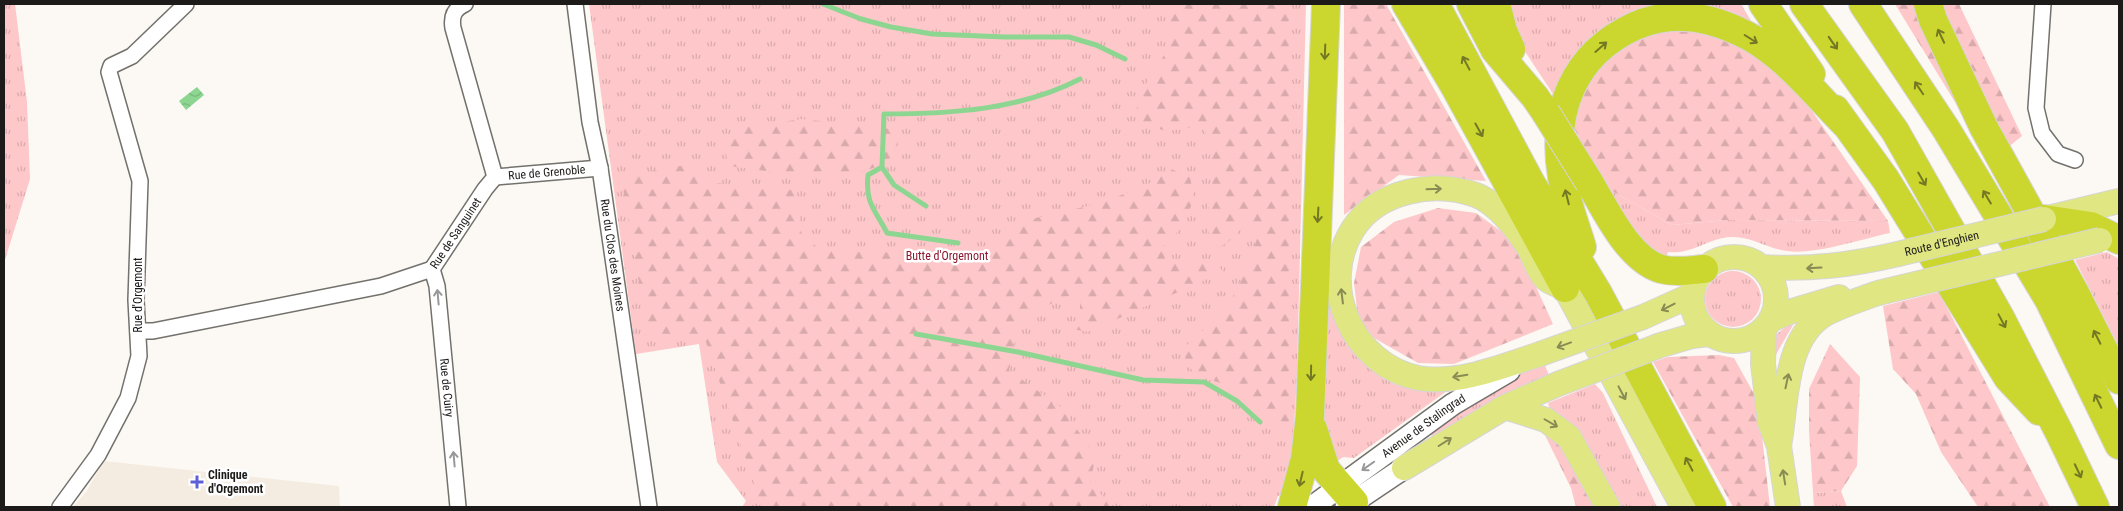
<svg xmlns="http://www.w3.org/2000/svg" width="2123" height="511" viewBox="0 0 2123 511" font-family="'Roboto Condensed',sans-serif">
	<defs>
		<pattern id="grass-tufts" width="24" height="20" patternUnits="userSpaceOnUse" patternTransform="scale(1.25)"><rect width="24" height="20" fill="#fec7c9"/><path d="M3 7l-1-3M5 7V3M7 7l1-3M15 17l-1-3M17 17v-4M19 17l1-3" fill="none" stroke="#d9aaac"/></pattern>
		<pattern id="forest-firs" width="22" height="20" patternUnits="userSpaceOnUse" patternTransform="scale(1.25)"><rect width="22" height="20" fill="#fec7c9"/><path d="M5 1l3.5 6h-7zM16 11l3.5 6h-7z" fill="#d9aaac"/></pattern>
		<pattern id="water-waves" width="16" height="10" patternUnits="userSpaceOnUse" patternTransform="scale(1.25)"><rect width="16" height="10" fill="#8cd691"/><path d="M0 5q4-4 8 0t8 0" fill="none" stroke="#78b77c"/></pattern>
	</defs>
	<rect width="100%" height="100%" fill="#fcf9f4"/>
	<path fill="#f4ece1" d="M104,461L339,486L340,507H73L86,492Z"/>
	<path fill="url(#grass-tufts)" d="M4,4H15L27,102L30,179L4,263Z
		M589,4H1306L1297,375L1291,479L1288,492L1278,496L1274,507H742L746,501L717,462L699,344L636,354Z
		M1510,4H1741L1754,26L1573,58L1553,94L1524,50L1516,29Z
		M1603,186L1672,225L1727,220L1888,221L1890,233C1861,239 1815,255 1787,251C1768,249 1751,236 1731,237C1708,238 1692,255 1668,252L1666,259L1648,252Z
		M2107,252L2119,259V347L2075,260Z
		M1328,270L1351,343L1458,383L1354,458L1343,457L1332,465L1320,428Z
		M1705 299a28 28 0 1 1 56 0a28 28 0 1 1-56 0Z
		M1797,318L1774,358L1773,337Z
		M1544,363L1550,378L1435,439L1431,435L1457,407L1511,376Z
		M1595,384L1603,393L1657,507H1616L1551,414L1548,403Z
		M1841,491L1847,507H1814L1813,493Z"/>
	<path fill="url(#forest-firs)" d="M1167,4H1289V422L1280,432C1269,417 1259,403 1243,393C1220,377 1184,383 1184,348L1227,308L1251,259L1256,242L1253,227L1245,225L1227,243L1219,247C1198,234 1213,197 1212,177C1212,161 1209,145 1205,130C1199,129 1192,127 1186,128C1178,129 1170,132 1163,130C1107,116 1157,77 1166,50C1171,35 1168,19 1167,4Z
		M1344,4H1386L1486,181L1399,175L1344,215Z
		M1895,4H1959L2022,136L1991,161Z
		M1680,29L1700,31L1742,47L1780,75L1803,98L1888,221L1727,220L1672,225L1603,186L1574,128L1576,103L1598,65L1638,35Z
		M802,119L890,129L897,133C897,136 898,141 898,144C886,193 763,170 728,166C725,148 724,143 735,129Z
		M685,165L715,183L795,190L802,237L819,248L873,253L907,251L982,253L1011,224L1105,202L1150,183L1171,169L1190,177L1194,197L1185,224L1163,247L1165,260L1216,262L1223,272L1088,332L1073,329L1080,313V300L1067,296L1019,319L1009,371L1061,407L1096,456L1090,482L1112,507H762L704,336H648L621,177Z
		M1438,208L1476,213L1509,237L1526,265L1553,324L1454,364L1418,363L1374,338L1358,318L1354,283L1361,247L1394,222Z
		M1939,292L2050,507H1978L1941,452L1916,394L1893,369L1883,306Z
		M1830,344L1860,377L1857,466L1841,491L1813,493L1809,431V389Z
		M1719,355L1734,358L1758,401L1770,507H1733L1653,362L1668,357Z
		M1540,425L1555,433L1596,507H1576L1571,488Z"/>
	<path fill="url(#water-waves)" d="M197,87L204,95L186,110L179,101Z"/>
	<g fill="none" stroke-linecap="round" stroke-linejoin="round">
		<path stroke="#8cd691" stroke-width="5" d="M823,4L861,19L891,27L932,34L1005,37H1069L1096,45L1125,59
			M882,167L868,175C865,204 875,209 887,233L958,243
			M926,206L894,185L882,167L884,114C950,114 1020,110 1080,79
			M916,334L1018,352L1143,380L1204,382L1237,401L1260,422"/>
		<g stroke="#73716c" stroke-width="18">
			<g id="street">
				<path id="s1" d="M575,4L590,122L600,168L649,507"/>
				<path d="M2043,4L2036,108L2042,133L2058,154L2075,160"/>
				<path id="s2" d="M495,177L600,168"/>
				<path id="s3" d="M432,269L437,286L458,507"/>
				<path id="s4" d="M138,331H153L381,286L432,269L485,189L495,177L453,28C451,16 454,9 465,4"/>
				<path d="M60,507L98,455L128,398L139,356L136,300L140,181L109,72L111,66L132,56L186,4"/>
			</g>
		</g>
		<g stroke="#73716c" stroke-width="24">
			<g id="secondary">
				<path id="s5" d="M1312,507L1453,404L1509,371"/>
				<path d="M1346,507L1404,468"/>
			</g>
		</g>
		<g stroke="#d6d6d6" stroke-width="26">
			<path id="primary" d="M2048,218L2119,201
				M1692 299a42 42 0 1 1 84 0a42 42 0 1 1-84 0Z
				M1762,267C1810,270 1851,265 1898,254
				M1643,317L1692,295
				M1771,320L1789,312L1839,297
				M1764,329L1763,364L1770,423L1779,446L1788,507
				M1661,345L1692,336L1709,334
				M1540,354C1503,366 1458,385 1418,378C1353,365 1317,286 1353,229C1378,190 1435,180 1476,195C1497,203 1517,229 1529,248C1534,257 1538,271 1545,278C1549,283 1559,285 1565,288L1683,507
				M1505,407L1546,420L1569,437L1608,507
				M1779,446C1787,405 1783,336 1827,313C1843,305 1861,299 1878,293
				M1404,468L1505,407L1558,384"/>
		</g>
		<g stroke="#d6d6d6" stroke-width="30">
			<path id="highway" d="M1406,4L1455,87L1565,288
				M1435,4L1531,183L1598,293L1712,507
				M1471,4L1495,50L1535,97L1546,113
				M1496,4L1503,31L1511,49
				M1763,4L1811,74
				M1804,4L1895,131L2000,317L2060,434L2095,507
				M1863,4L1946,129L2049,300L2119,445
				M1928,4L1933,20L1984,128L2075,293L2119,380
				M1835,109L1886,180L2008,378L2039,411
				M1589,182C1606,210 1628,259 1661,269C1675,273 1690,270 1704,269
				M2044,219L2091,226L2119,240
				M1582,247C1575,224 1566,201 1562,177C1551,112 1573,54 1635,26C1669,11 1704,15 1738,31C1781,50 1813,92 1846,125
				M1313,429L1326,470L1354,502
				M1292,507L1305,459L1310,415L1326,4"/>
		</g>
		<use href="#street" stroke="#fff" stroke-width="15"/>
		<use href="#secondary" stroke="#fff" stroke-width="21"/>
		<use href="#primary" stroke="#e0e682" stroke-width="24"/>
		<use href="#highway" stroke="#cbd62e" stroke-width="28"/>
		<g stroke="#d6d6d6" stroke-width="26" stroke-linecap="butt">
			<g id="primary-bridge">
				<path id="s6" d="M1898,254L2044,219"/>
				<path d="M1878,293L2100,240"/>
				<path d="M1540,354L1643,317"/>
				<path d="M1558,384L1661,345"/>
			</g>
		</g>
		<g stroke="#d6d6d6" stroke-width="30" stroke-linecap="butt">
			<path id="highway-bridge" d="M1546,113L1589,182"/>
		</g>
		<use href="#primary-bridge" stroke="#e0e682" stroke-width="24"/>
		<use href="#highway-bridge" stroke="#cbd62e" stroke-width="28"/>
	</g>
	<defs><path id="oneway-shaft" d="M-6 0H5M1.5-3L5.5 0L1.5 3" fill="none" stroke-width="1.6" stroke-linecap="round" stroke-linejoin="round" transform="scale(1.25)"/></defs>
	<g stroke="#747824">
		<use href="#oneway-shaft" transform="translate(1941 36) rotate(-115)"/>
		<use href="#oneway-shaft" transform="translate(1751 39) rotate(32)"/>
		<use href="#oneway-shaft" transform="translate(1833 43) rotate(55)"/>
		<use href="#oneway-shaft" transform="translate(1601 47) rotate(-41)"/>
		<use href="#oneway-shaft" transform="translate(1325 52) rotate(92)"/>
		<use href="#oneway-shaft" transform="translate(1466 63) rotate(-118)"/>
		<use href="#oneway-shaft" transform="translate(1919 88) rotate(-124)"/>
		<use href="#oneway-shaft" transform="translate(1479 130) rotate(61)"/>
		<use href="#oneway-shaft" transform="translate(1922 179) rotate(60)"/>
		<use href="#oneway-shaft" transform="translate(1567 197) rotate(-104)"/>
		<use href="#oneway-shaft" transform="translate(1987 197) rotate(-121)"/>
		<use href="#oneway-shaft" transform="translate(1318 215) rotate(93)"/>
		<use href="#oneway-shaft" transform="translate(2002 321) rotate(62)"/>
		<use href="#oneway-shaft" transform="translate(2097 337) rotate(-117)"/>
		<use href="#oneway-shaft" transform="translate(1311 373) rotate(91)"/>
		<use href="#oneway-shaft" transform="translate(2098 401) rotate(-116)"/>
		<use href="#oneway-shaft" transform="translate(1689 464) rotate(-118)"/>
		<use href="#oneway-shaft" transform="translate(2078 471) rotate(65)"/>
		<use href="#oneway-shaft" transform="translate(1301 479) rotate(103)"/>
	</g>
	<g stroke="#888b53">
		<use href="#oneway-shaft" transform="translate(1434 189) rotate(-2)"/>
		<use href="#oneway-shaft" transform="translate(1814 268) rotate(177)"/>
		<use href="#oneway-shaft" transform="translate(1342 296) rotate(-97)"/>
		<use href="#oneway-shaft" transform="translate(1668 307) rotate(153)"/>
		<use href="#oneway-shaft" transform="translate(1564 345) rotate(160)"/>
		<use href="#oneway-shaft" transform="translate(1460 376) rotate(170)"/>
		<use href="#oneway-shaft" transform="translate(1787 381) rotate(-78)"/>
		<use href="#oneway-shaft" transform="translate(1622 393) rotate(62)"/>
		<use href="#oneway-shaft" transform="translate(1551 423) rotate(30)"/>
		<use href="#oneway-shaft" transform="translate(1445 442) rotate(-32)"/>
		<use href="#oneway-shaft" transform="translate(1784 477) rotate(-99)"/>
	</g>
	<g stroke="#999898">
		<use href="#oneway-shaft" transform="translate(438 297) rotate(-95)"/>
		<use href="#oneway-shaft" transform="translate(454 459) rotate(-95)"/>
		<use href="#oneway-shaft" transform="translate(1368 466) rotate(145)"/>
	</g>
	<path fill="#5e5fd7" stroke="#fff" stroke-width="2" d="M194.5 474.5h5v5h5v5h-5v5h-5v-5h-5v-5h5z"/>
	<g text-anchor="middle" stroke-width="5" stroke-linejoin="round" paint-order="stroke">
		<g font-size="12" fill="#1c1b19" stroke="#fff">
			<text dy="4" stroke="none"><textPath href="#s2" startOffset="52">Rue de Grenoble</textPath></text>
			<text dy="4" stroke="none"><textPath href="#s4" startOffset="344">Rue de Sanguinet</textPath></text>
			<text dy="4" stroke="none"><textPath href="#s6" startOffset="45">Route d'Enghien</textPath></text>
			<text dy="4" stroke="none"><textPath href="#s1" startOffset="254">Rue du Clos des Moines</textPath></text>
			<text transform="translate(138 295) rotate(-90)" y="4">Rue d'Orgemont</text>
			<text dy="4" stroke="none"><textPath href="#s3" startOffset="120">Rue de Cuiry</textPath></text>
			<text dy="4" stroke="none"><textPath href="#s5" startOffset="138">Avenue de Stalingrad</textPath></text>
		</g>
		<g font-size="12" fill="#8b162f" stroke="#fff">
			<text x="947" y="260">Butte d'Orgemont</text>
		</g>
		<g font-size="12" font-weight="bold" fill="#1c1b19" stroke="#fff" text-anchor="start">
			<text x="208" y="479">Clinique<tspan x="208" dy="14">d'Orgemont</tspan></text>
		</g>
	</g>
	<rect width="2123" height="511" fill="none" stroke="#1c1b19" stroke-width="10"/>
</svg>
